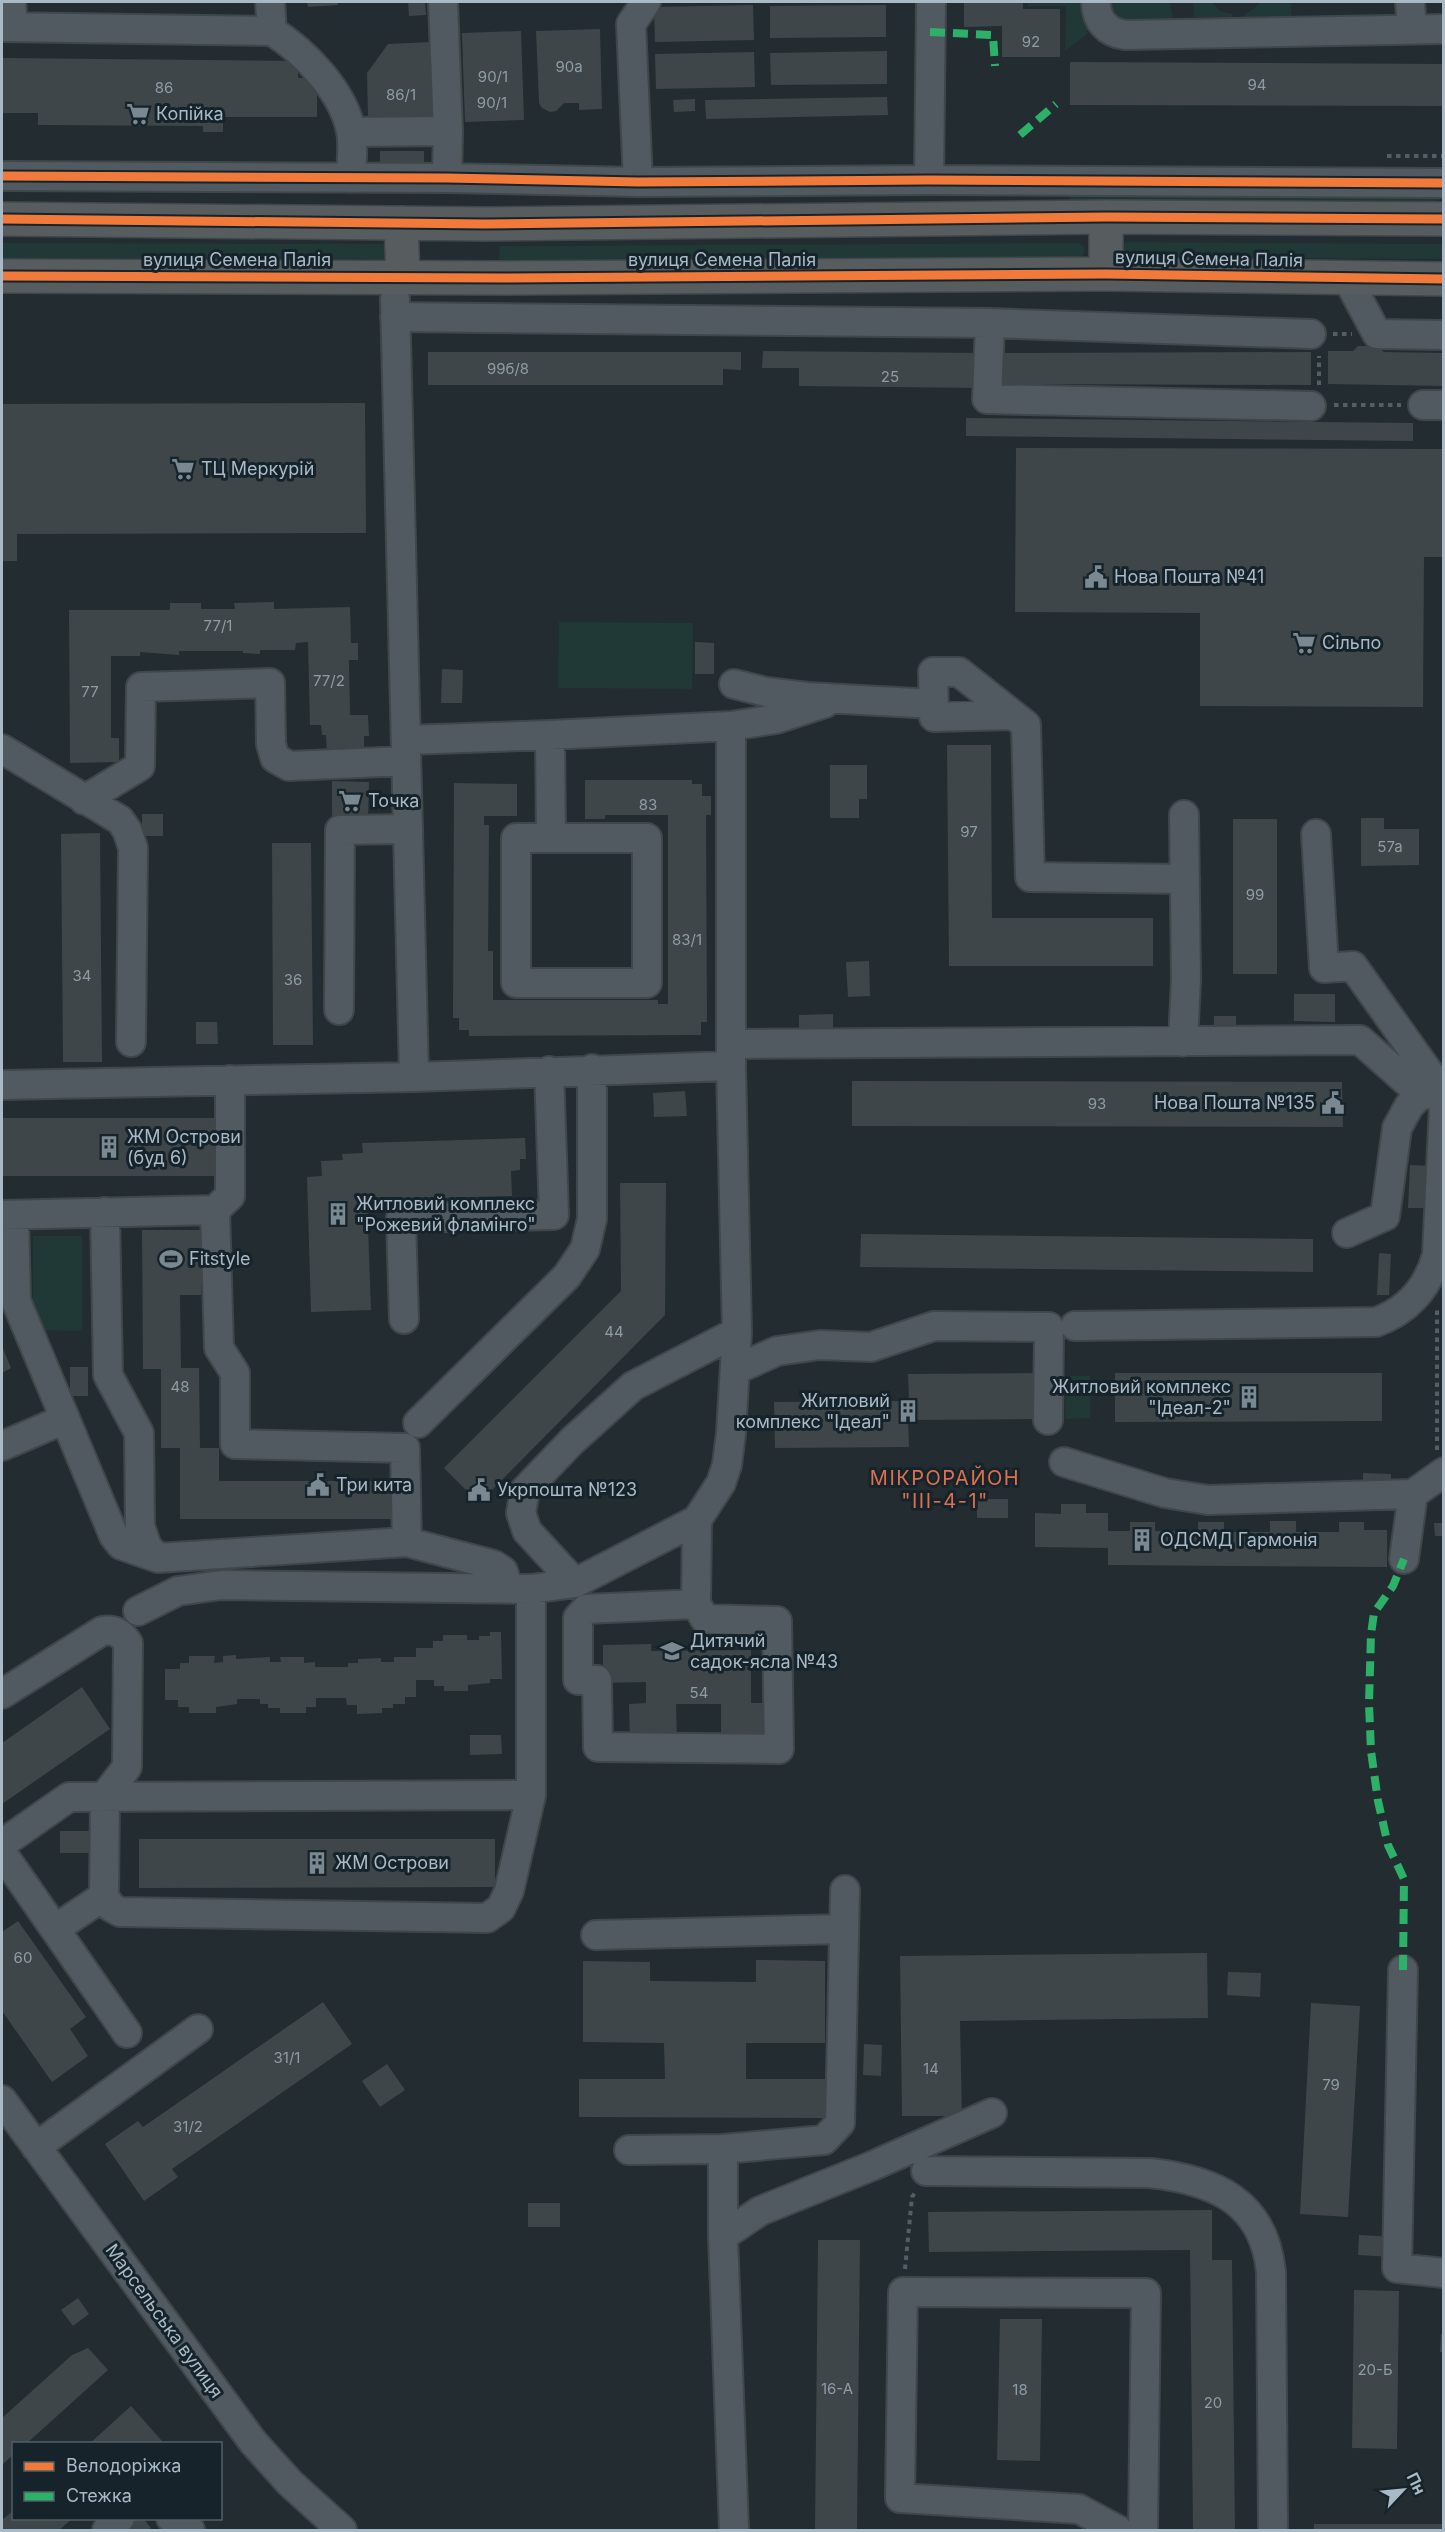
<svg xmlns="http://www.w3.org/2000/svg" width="1445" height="2532" viewBox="0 0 1445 2532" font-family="Inter,sans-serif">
	<rect width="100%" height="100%" fill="#232c30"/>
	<path fill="#203836" d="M1028,2H1089L1087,34L1065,51L1066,6H1028Z
		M1111,2H1170L1173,21H1112Z
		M1193,2H1212L1220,11L1233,14L1232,17H1194Z
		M1259,2H1291V17H1242L1258,5Z
		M1070,193L1438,196L1439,200L1431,205L1070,207Z
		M1126,242L1443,244L1444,259L1127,257L1122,253V246Z
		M2,243L386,244L387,259L2,258Z
		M1079,243L1084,247V254L1079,258L499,261L500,246Z
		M559,622L693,623L692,689L558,688Z
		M33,1236H82V1331L33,1330Z
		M1066,1376H1090V1418L1065,1419Z"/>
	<path fill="#3e464a" d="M307,2H338V5L308,7Z
		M408,2H425L426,15L409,16Z
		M964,2H1023V9H1060V57H1002V26L964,27Z
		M753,5L754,40L655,42L654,7Z
		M886,5V37L770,38V6Z
		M600,29L602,109L579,110V103H564L556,111L550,112L542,108L539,103L536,31Z
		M521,31L524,120L465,122L462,33Z
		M432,42L435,116L368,118L367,73L388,44Z
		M887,51V84L771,85L770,53Z
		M754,52L755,87L656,89L655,54Z
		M2,58L298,61V78H317V117H223V132H203V126L38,125V113H2Z
		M1070,62L1444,64V106L1070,105Z
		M887,97L888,115L706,119L705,100Z
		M695,99V111L674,112L673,100Z
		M380,151H424V165H380Z
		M1358,346H1377L1384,352L1444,353V386L1328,384V351H1353Z
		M763,351L980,353V388L799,386V368H762Z
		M428,352H741V370L723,369V385H428Z
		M1311,352V385L999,384L998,353Z
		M365,403L366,533L17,534V561H2V404Z
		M966,418L1413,423V441L966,436Z
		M1016,448L1444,449V557H1424L1423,707L1200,706V613L1015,612Z
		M274,602V609L350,607L351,643H358V660H349L350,715H368L369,736H364V755L327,756L326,735H322L321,725H310L308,642L296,643L295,650H260V654L243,653V651H179V655L140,652V656H111V738H119V762L70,763L69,610H170V603H201V609H235L234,603Z
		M695,642L714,643V674H695Z
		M442,669L463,670L462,703H441Z
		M947,745H991L992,918H1153V966H949Z
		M830,765H867V799H859V818H830Z
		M585,780H692V784H702V796H711V815H706L707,1022H701V1035L469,1036V1030H459V1018H453L454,783L517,784V816H484V825H489L488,951H493V1000H658V1004H668V815H605V819H585Z
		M332,781L369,782L368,820L332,819Z
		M142,814H163V836H142Z
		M1361,818H1384V829H1419V865L1361,866Z
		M1233,819H1277V974H1233Z
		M100,833L102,1062H63L61,834Z
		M272,843H311L313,1045H273Z
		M869,961L870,996L848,997L846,962Z
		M1294,994H1335V1022L1294,1021Z
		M833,1014V1035L799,1036V1015Z
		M1214,1016H1236V1037H1214Z
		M196,1022H217L218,1044H196Z
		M852,1081L1342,1082L1343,1127L852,1126Z
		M685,1091L687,1116L654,1117L653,1093Z
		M2,1118H217V1176H2Z
		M525,1138L526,1159H520V1170L511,1171L512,1196L367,1200L371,1310L311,1312L307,1177L322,1176L321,1161L343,1160L342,1154L363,1153L362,1143Z
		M1410,1165L1435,1166L1434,1208H1408Z
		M620,1183H666L665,1315L479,1503L444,1468L621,1291Z
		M142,1230H201V1295H180L181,1368H199L200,1448H219V1481H391V1519H180V1448H161V1369H143Z
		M861,1234L1313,1239V1272L860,1267Z
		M1379,1253L1391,1254L1389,1295H1377Z
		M2,1346L11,1368L2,1373Z
		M70,1367H88V1396H70Z
		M1041,1373L1042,1419L908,1420L909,1447L775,1448L774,1402L909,1401L908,1374Z
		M1115,1373H1382V1421L1115,1422Z
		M1363,1473L1391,1474V1491H1363Z
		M977,1499H1008V1518H977Z
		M1061,1504H1086V1513H1108V1531H1130V1522H1155V1531H1198V1522H1224V1532H1270V1521H1296V1532H1339V1522H1364V1530H1387V1567L1108,1565V1548L1035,1547V1513L1061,1514Z
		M1434,1523H1444V1536H1435Z
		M490,1632H501L502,1679H490V1683L468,1685V1691H444V1686H434V1680H416V1697H405V1704H393V1708H382V1713L357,1714V1705H347L346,1698H316V1707H306V1713H280V1708H268V1704H260V1699H237V1704L216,1707V1713H189V1707H178V1700H165V1669H180V1663H189V1656H215L214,1663L223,1662V1656L236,1655V1659L270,1657V1662H281L280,1657H304V1663L315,1662V1667H348V1663H358V1659L381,1658V1662H394V1657H416V1648H433V1641H443V1635H467V1640H479V1636H490Z
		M651,1644V1651L751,1650V1703H770V1742H721V1704H676L677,1742L630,1743L629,1704L646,1703V1682L603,1683V1645Z
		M82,1687L110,1729L2,1804V1743Z
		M470,1735H501L502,1754L470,1755Z
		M60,1831H91L90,1853H60Z
		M139,1839H495V1887L139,1888Z
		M18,1921L86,2017L70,2029L88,2056L52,2082L2,2011V1932Z
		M1207,1953L1208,2018L960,2021L962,2116H902L900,1956Z
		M756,1960L825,1961V2043H746V2079H825V2118L579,2117V2079H665L664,2043L583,2042V1961L650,1962V1981L756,1982Z
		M1228,1972L1261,1973L1260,1997L1227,1995Z
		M323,2002L352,2044L172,2169L178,2177L144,2201L105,2144L138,2121L143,2127Z
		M1311,2003L1360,2006L1348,2217L1300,2214Z
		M864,2044L882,2045L881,2076L863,2075Z
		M387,2064L405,2090L380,2107L362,2081Z
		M528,2203H560V2227H528Z
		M1212,2210V2260H1232L1235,2530H1193L1190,2250L929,2252L928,2212Z
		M1359,2235L1394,2237L1393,2257L1358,2255Z
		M818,2240H860L857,2530H815Z
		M1354,2290L1399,2291L1397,2449L1352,2448Z
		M78,2298L89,2314L73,2326L61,2310Z
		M1000,2319H1042L1040,2461L997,2460Z
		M1441,2334H1444V2352H1440Z
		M88,2348L108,2370L26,2444H14V2454L2,2465V2418L72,2355Z
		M131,2406L162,2441L159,2444H89Z
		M14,2510V2518H73L59,2530H2V2520Z
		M131,2518H143L151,2528L148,2530H118Z
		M1314,2524H1444V2530H1314Z"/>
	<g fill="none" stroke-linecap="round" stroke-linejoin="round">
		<g stroke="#40474b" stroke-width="32">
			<path id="minor" d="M11,2L13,27
				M270,2L272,31
				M443,2L448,131L447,178
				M1096,2C1096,21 1107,33 1126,35L1444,29
				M1410,2L1412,29
				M2,27L272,31C305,52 343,91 351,131C354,145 351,163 351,178
				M351,132L448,131
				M2,176L447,178L638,182L929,180L1444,183
				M929,180L931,2
				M638,182L631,24L646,2
				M1347,278L1377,334L1444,335
				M395,299L414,1077
				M395,317L990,323L1311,334
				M990,323L987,399L1311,406
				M1423,405H1444
				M734,684L766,692L807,697L933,704
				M1013,715L934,717L933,672H959L1026,725L1030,877L1185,879
				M731,726L776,719L825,703
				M550,735L551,838
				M406,740L550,735L731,726V1044
				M2,749L120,820L127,830L133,848L131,1042
				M84,800L140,766L141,687L270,683L271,744L275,758L289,766L406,761
				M1316,834L1324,968L1353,966L1444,1094
				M516,838H647V983H516Z
				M339,1010L340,830L408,829
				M1183,1042L1186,979L1184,815
				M2,1085L414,1077L731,1066V1044L1360,1040L1421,1094L1444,1095
				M215,1210L219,1348L235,1373V1444L405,1448L407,1542
				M105,1212L108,1375L139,1433L140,1526L147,1547L158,1558L407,1542L494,1565L503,1571L508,1587
				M2,1215L215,1210L230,1196V1080
				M14,1215L16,1301L114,1536L121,1545L158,1558
				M1347,1233L1385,1216L1397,1128L1409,1106L1421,1094
				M404,1319L401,1218L554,1215L549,1071
				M1075,1326L1376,1322C1407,1311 1428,1288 1437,1255L1444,1106
				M735,1370L777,1351L820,1345L871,1347L934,1326L1049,1327L1048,1420
				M418,1423L567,1276L585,1249L592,1219V1069
				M2,1446L65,1419
				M1064,1462L1165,1493L1208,1500L1413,1494L1444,1472
				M1404,1559L1413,1494
				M575,1583L527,1531L521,1513L525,1490L572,1441L633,1386L737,1332
				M696,1604L705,1619L777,1621L779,1749L598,1747L597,1680H578V1618L586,1609L696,1604L697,1520
				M138,1611L178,1591L221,1585L531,1589L575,1583L697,1520L721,1483L727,1465L731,1433L737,1332L731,1066
				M2,1694L102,1631C115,1629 121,1633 128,1643L127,1767L105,1796L104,1896L111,1907L120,1912L487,1918L501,1908L509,1891L531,1795V1589
				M2,1844L69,1797L531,1795
				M2,1853L127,2033
				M55,1929L104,1896
				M596,1935L844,1929
				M1403,1970L1397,2268L1444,2273
				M2,2100L253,2442L290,2483L342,2530
				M36,2147L198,2029
				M629,2150L723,2149
				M926,2171L1150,2173C1214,2180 1264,2201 1271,2272L1273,2530
				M723,2236L760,2211L872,2166L992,2113
				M171,2518L190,2530
				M107,2530L120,2518
				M734,2530L723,2236V2149L824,2140L840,2123L845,1890
				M1118,2530L1079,2509L900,2498L903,2292L1146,2293L1143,2530"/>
		</g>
		<g stroke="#3f474c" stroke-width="36">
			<path id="highway" d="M1106,217V274
				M2,219L485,224L1106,217L1444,219
				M401,223L403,276
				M2,276L508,278L1106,274L1444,279"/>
		</g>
		<path stroke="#555e64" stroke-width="4" stroke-dasharray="4.5 4.5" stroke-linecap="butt" d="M1387,156H1444
			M1333,334H1352
			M1319,385V356
			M1334,405H1401
			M1437,1450V1307
			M905,2269L912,2197L916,2191"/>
		<use href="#minor" stroke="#515a60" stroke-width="28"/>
		<use href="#highway" stroke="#575c5f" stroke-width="33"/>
		<path stroke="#2db169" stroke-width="8" stroke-dasharray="15 8" stroke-linecap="butt" d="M930,32L993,35L995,66
			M1020,135L1056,104
			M1403,1970L1404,1879L1388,1845L1378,1801L1371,1751L1369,1704L1371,1634L1374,1613L1393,1586L1404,1559"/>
		<g stroke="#16232b" stroke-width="13">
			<path id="cycleway" d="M2,176L447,178L638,182L929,180L1444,183
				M2,219L485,224L1106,217L1444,219
				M2,276L508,278L1106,274L1444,279"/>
		</g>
		<use href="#cycleway" stroke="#f17a3a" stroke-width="9"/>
	</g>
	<defs>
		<g id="supermarket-bare" transform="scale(1.8)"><path d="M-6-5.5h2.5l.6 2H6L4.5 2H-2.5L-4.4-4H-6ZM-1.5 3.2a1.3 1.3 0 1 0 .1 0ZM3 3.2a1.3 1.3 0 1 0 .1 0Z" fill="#7a8891" stroke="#16232b" stroke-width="2.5" paint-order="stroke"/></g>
		<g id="civic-bare" transform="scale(1.8)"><path d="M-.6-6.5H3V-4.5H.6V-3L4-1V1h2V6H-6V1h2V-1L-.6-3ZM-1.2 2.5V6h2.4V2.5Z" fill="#7a8891" stroke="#16232b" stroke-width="2.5" paint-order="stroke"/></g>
		<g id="building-bare" transform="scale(1.8)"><path d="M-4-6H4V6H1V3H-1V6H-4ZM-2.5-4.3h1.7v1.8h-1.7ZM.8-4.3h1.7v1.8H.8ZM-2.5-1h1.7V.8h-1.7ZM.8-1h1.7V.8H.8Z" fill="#7a8891" stroke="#16232b" stroke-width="2.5" paint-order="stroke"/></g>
		<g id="stadium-bare" transform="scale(1.8)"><path d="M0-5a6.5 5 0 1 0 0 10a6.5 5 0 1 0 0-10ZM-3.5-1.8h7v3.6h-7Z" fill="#7a8891" stroke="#16232b" stroke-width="2.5" paint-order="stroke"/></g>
		<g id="school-bare" transform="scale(1.8)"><path d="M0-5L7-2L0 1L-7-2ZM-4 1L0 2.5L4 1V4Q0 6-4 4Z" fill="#7a8891" stroke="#16232b" stroke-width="2.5" paint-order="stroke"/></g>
	</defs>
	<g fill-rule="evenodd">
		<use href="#supermarket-bare" x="138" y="114"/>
		<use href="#supermarket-bare" x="183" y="469"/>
		<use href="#civic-bare" x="1096" y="577"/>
		<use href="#supermarket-bare" x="1304" y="643"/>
		<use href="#supermarket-bare" x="350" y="801"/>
		<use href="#civic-bare" x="1333" y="1103"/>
		<use href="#building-bare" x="109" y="1147"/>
		<use href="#building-bare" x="338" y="1214"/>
		<use href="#stadium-bare" x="171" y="1259"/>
		<use href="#building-bare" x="1249" y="1397"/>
		<use href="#building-bare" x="908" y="1411"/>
		<use href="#civic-bare" x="318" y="1485"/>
		<use href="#civic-bare" x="479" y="1490"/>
		<use href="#building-bare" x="1142" y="1540"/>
		<use href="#school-bare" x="672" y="1651"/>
		<use href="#building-bare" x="317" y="1863"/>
	</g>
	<g text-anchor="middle" stroke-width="6" stroke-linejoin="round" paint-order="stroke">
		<g font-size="15" fill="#8e9ca6">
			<text x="1031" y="47">92</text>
			<text x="569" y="72">90а</text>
			<text x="493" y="82">90/1</text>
			<text x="1257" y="90">94</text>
			<text x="164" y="93">86</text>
			<text x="401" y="100">86/1</text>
			<text x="492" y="108">90/1</text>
			<text x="508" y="374">99б/8</text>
			<text x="890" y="382">25</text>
			<text x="218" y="631">77/1</text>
			<text x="329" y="686">77/2</text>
			<text x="90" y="697">77</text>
			<text x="648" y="810">83</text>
			<text x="969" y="837">97</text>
			<text x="1390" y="852">57а</text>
			<text x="1255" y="900">99</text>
			<text x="687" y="945">83/1</text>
			<text x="82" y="981">34</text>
			<text x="293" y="985">36</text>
			<text x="1097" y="1109">93</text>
			<text x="614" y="1337">44</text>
			<text x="180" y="1392">48</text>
			<text x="699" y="1698">54</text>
			<text x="23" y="1963">60</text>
			<text x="287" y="2063">31/1</text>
			<text x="931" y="2074">14</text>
			<text x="1331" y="2090">79</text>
			<text x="188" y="2132">31/2</text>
			<text x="1375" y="2375">20-Б</text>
			<text x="837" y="2394">16-А</text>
			<text x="1020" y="2395">18</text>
			<text x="1213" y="2408">20</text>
		</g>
		<g font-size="18" fill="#a9b9c5" stroke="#16232b" text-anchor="start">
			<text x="156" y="120">Копійка</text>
			<text x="201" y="475">ТЦ Меркурій</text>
			<text x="1114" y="583">Нова Пошта №41</text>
			<text x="1322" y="649">Сільпо</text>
			<text x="368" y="807">Точка</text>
			<text x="1315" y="1109" text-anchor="end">Нова Пошта №135</text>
			<text x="127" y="1143">ЖМ Острови<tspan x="127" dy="21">(буд 6)</tspan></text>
			<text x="356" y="1210">Житловий комплекс<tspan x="356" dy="21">"Рожевий фламінго"</tspan></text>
			<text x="189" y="1265">Fitstyle</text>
			<text x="1231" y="1393" text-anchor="end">Житловий комплекс<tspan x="1231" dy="21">"Ідеал-2"</tspan></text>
			<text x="890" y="1407" text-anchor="end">Житловий<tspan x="890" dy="21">комплекс "Ідеал"</tspan></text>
			<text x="336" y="1491">Три кита</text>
			<text x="497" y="1496">Укрпошта №123</text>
			<text x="1160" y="1546">ОДСМД Гармонія</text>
			<text x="690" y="1647">Дитячий<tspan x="690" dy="21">садок-ясла №43</tspan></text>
			<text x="335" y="1869">ЖМ Острови</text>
		</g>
		<g font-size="18" fill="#a9b9c5" stroke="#16232b">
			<text transform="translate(1209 259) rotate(1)" y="6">вулиця Семена Палія</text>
			<text x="237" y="266">вулиця Семена Палія</text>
			<text x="722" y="266">вулиця Семена Палія</text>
			<text transform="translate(164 2321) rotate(54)" y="6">Марсельська вулиця</text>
		</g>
		<g font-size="20" letter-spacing="1.5" fill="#dc704d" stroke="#16232b">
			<text x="945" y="1485">МІКРОРАЙОН<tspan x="945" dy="23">"ІІІ-4-1"</tspan></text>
		</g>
	</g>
	<rect width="1445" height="2532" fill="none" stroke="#a9b9c5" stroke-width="6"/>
	<rect x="12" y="2442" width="210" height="78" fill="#16232b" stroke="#515f69" stroke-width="1.5"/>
	<rect x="24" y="2462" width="30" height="9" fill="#f17a3a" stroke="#515f69" stroke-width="1.5"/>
	<text x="66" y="2472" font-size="18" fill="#a9b9c5">Велодоріжка</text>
	<rect x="24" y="2492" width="30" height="9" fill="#2db169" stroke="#515f69" stroke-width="1.5"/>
	<text x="66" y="2502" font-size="18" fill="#a9b9c5">Стежка</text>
	<g transform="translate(1403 2490) rotate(64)" stroke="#16232b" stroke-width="4.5" paint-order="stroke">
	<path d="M0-4.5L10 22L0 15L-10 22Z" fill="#a9b9c5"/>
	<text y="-9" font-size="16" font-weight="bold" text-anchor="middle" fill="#a9b9c5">Пн</text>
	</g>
</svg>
